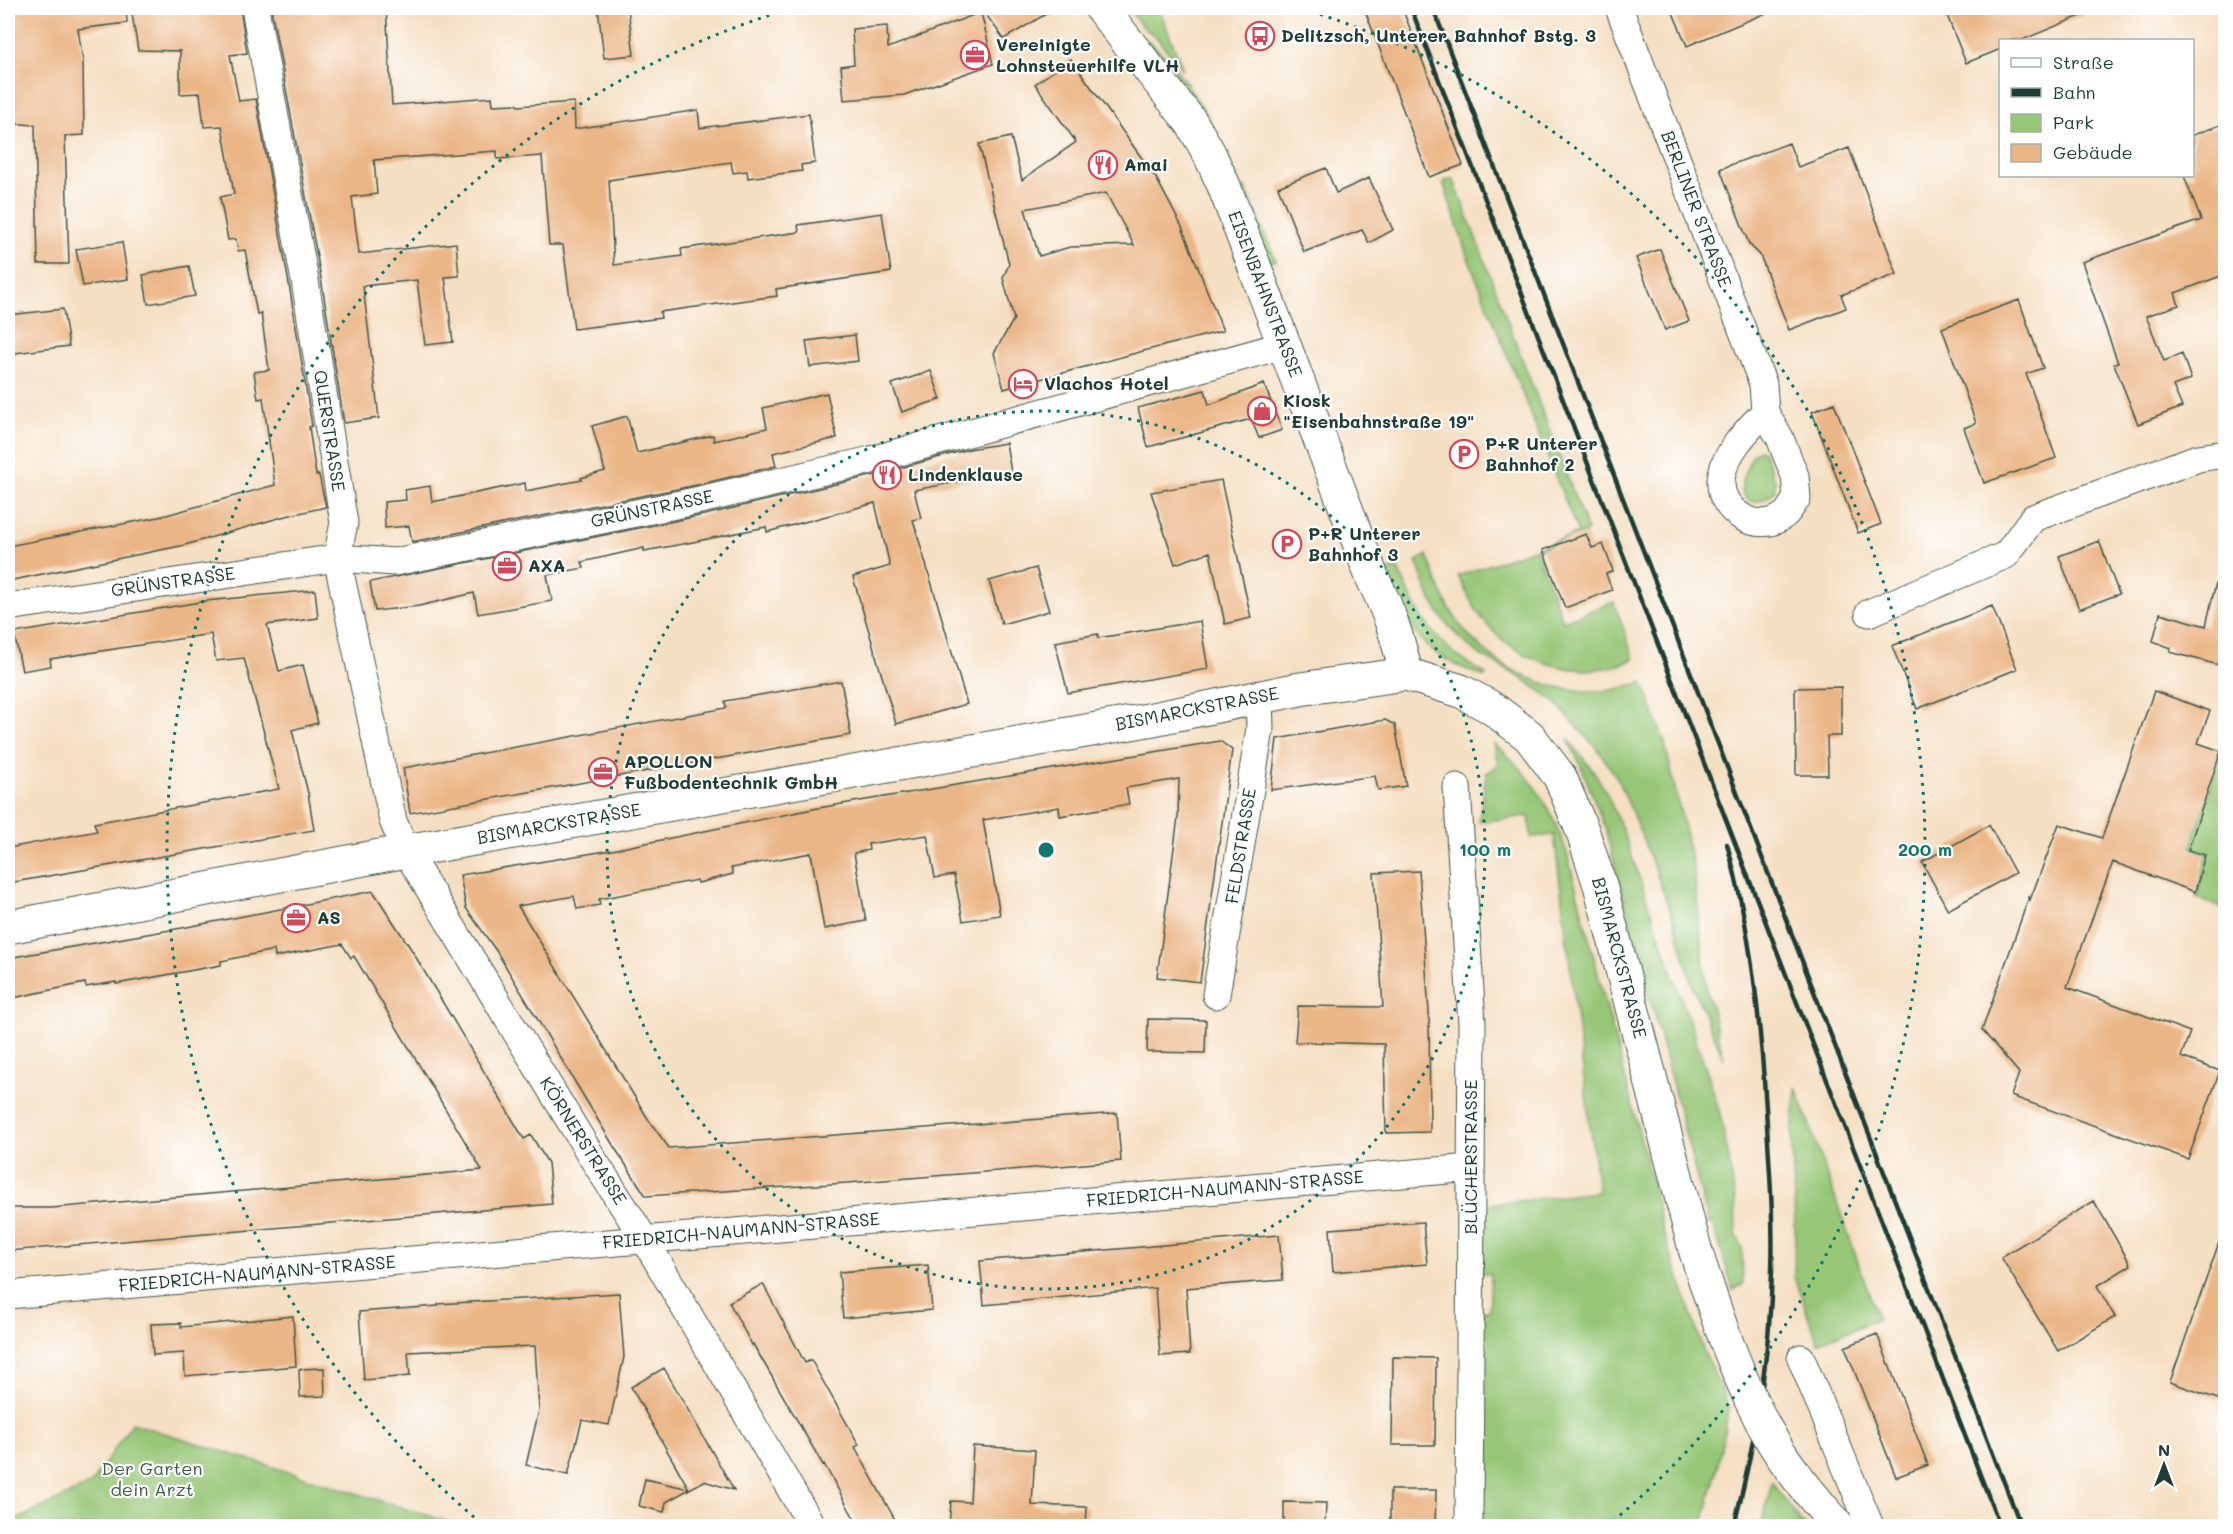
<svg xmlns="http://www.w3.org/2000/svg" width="2233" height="1534" viewBox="0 0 2233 1534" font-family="Mali,sans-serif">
	<rect width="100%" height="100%" fill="#fff"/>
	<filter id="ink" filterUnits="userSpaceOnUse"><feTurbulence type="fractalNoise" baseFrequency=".0167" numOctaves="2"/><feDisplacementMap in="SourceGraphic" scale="12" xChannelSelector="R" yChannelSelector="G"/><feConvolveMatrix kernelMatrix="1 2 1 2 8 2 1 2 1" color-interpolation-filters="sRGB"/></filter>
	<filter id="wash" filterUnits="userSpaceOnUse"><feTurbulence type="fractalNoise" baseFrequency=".008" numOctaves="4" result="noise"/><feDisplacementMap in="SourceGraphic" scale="24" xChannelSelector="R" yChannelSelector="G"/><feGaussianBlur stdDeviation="1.35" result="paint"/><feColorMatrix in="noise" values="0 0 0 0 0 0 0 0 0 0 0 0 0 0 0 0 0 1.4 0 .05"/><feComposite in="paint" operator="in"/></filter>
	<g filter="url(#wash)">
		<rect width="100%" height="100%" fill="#f5dfc3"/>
		<path fill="#96c676" stroke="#5a8255" stroke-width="1.5" d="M1127,8H1159L1183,70L1156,37L1142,26Z
			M1143,38C1166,50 1194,94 1209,117L1205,120Z
			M1453,178L1588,531L1536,550L1563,621L1614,602L1634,659C1581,685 1510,661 1478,613C1470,602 1465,588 1458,576L1578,533L1467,255L1443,182Z
			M1245,187L1276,261L1268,262L1239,189Z
			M1759,450L1764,452L1775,481V491C1763,504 1740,508 1742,483C1742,477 1746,471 1748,465C1751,458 1753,453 1759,450Z
			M1427,555C1435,575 1441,596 1453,614C1484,666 1551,697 1611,690C1622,688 1633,685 1643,682L1665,744L1694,871L1706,986L1724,1059L1692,985L1674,920L1647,849L1619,781L1599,751L1554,701L1523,679L1480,655L1459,638L1443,619L1430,598L1416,561Z
			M1397,567C1421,619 1433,645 1486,674L1485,677C1467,670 1449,663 1434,652C1410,634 1397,600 1386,572Z
			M1567,738L1595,773L1607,794L1623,831L1708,1075L1720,1114L1729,1160L1735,1199L1736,1234L1742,1248L1743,1284L1733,1290L1713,1223L1709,1224L1606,831L1581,766Z
			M2225,743V910L2196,897L2208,854L2191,848Z
			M1494,744C1530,771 1553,812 1567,853L1650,1175L1663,1231L1703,1349L1729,1407L1716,1474L1702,1526H1480L1481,1311H1489L1491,1274L1481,1273L1482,1218L1485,1207L1491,1204L1598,1192L1554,835L1531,837L1529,816L1479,822L1486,774L1498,765Z
			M1796,1087L1878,1319L1818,1343L1794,1277L1795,1227L1792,1138Z
			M132,1423L461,1526H8V1524L91,1484Z
			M1772,1482L1801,1522L1806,1526H1761Z"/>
		<g id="blocks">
			<path fill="#ebb686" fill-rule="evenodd" d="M8,8H126L127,23L78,29L83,61L84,135L65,136L69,264H38L35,125L8,123Z
				M131,8H240L247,53L230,55L239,101L256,99L289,284L312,426L309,427L316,475H319L326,507L282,517L185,545L8,581V546L159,517L275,485L263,398L258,399L254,372L269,370L261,313L257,314L245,250L238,251L236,239L228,240L220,197L234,194L222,126L204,127L200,93L180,94V51L138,50Z
				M271,8H386L392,105L492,97L493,105L517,104L518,106L574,102L575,129L698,110L700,128L809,114L815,163L801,165L802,171L748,178L747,171L733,173L731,162L609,180L614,265L682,256L681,249L799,232L798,225L882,213L891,272L776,289L777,296L660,312L661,318L574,329L563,245H549L542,156L497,159V151L374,160L377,194L352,197L359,254L456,243L459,276L445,277L453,342L425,345L417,280L363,286L379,418L344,423L321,278Z
				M598,8H628L634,55L604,58Z
				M981,8H1056L1004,39Z
				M1364,8H1402L1463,165L1429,177Z
				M1671,8H1778L1687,46Z
				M1944,8H2100L2022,40H2001V49L1966,63Z
				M981,12L993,64L904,95L844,100L841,66L854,64L852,29L887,26L888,48Z
				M1071,59L1156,178L1182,227L1223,331L1147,350L1004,389L994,353L1014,319L1003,278L1009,264L979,144L1011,137L1022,180L1076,142L1035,84ZM1106,193L1134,245L1070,247L1039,256L1025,209Z
				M2226,123V280H2223L2221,276L2175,293L2179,305L2146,316L2164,361L2182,354L2191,379L2173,386L2182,407L2138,424L2114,364L2118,363L2082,262L2201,220L2184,176H2193V135Z
				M1789,143L1798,167L1849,148L1897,274L1841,295L1846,308L1789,330L1760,255L1749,244L1720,169Z
				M1326,168L1336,193L1369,178L1393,230L1369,243L1362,230L1304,252L1278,187Z
				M122,242L128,279L83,286L76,249Z
				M1660,249L1689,321L1665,330L1636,258Z
				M189,266L195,296L148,304L143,275Z
				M2019,300L2043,368L2026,374L2056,458L1984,483L1964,428L1976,423L1942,328Z
				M63,309L69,346L8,354V315Z
				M855,335L858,361L810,367L806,341Z
				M931,371L941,399L902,412L892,384Z
				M1264,384L1282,430L1259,438L1251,419L1148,447L1138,408L1205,390L1209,405Z
				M827,393L837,438L773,453L776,466L697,485L412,542L409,526L385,528L384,502L406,500L405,490L430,486L432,502L525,483L526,491L582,480L581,478L605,471L592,426L627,416L637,453L713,435L714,441L767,428L763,408Z
				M1834,403L1881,524L1858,533L1812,412Z
				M1006,443L1011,472L914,490L921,518L913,520L967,704L921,717L896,724L853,577L890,566L875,503L767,532L766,527L683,544L644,551V548L582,562L584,568L547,575L552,601L478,614L474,593L419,606L375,611L370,582L704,515L875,475L969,449Z
				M1221,480L1251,618L1225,624L1210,552L1175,564L1151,492Z
				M1586,534L1592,548L1603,544L1613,571L1606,574L1612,590L1565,608L1543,550Z
				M2099,541L2119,594L2079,609L2059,556Z
				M1036,568L1049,611L1002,624L989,581Z
				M2216,582L2226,583V667L2170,652L2171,648L2153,641L2160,613L2206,626Z
				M315,590L318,618L267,625L279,671L303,665L318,723L292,730L308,793L314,830L8,883V848L97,831L94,823L279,789L244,658L216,661L211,634L50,659L51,666L22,671L14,633L206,601Z
				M1992,606L2017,669L1917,709L1892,646Z
				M1200,621L1208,669L1068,693L1055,642L1098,634V638Z
				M841,681L851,735L410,813L403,768L726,708L725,701Z
				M1841,687V736H1827L1828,775H1796L1795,688Z
				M2154,691L2210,711L2198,743L2221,751L2188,850L2205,855L2195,892L2113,862L2067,987L2190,1032L2181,1057L2220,1071L2188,1159L2011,1096L2019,1073L1982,1030L2029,897L2030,900L2059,824L2102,838Z
				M1385,720L1395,725L1406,786L1378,790L1375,776L1271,790L1277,739Z
				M1220,741L1232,750L1200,982L1157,977L1178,817L1179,779L1126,788L1129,804L1060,816L1059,807L983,820L1000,915L963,921L954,875L935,878L927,835L868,844L869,850L854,853L866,921L824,929L811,853L731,868L733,874L698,883L697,880L599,899L600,905L577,909L574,896L518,906L650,1122L669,1148L1117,1113L1121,1161L847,1183L646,1196L613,1145L497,952L466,908L460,875L612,850L818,808Z
				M1989,825L2015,873L1948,910L1922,862Z
				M1419,871L1429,1012L1430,1132L1386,1133L1384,1044L1295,1042L1298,1006L1383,1007L1374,873Z
				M373,891L411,949L524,1139L531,1135L548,1163L552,1204L8,1251V1208H52L482,1170L354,956L351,958L342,944L275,957L274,950L221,961V965L116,984V982L86,987L85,983L8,999V958L182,928Z
				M1148,1019L1206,1020L1205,1053L1147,1052Z
				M2094,1201L2131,1265L2097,1286L2115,1317L2058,1351L2001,1257Z
				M1423,1222L1427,1264L1333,1272L1330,1229Z
				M2222,1234L2226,1235V1402L2170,1382Z
				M1279,1235L1283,1280L1186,1288L1190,1354L1160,1356L1155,1288L984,1305L980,1261Z
				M928,1265L932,1310L843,1318L839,1272Z
				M763,1284L805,1363L811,1360L859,1445L855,1447L899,1527H859L824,1464L823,1465L753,1344L752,1345L729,1302Z
				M619,1293L624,1357L609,1425L582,1420L568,1475L526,1465L539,1410L535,1346L408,1352L410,1376L364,1380L359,1312L438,1306V1304Z
				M293,1316L296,1366L185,1376L184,1353L153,1355L151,1324L181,1323V1327Z
				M1877,1334L1928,1465L1896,1477L1845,1347Z
				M1393,1357L1436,1358L1435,1445H1392Z
				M324,1368L325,1396L300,1397L299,1369Z
				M664,1368L734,1490L704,1481L666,1502L664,1512L639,1506L645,1479L689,1489L631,1387Z
				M973,1446L1035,1450L1032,1505L1087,1507L1086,1527H949L951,1501L970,1502Z
				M1390,1490H1436L1435,1527H1390Z
				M1284,1502L1326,1503L1325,1527H1284Z"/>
		</g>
	</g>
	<g filter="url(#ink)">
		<use href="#blocks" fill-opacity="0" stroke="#3f5549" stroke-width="1.5"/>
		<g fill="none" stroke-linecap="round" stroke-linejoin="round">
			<g stroke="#3f5549" stroke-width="29">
				<path id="minor" d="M255,8L305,281L344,523L337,558L393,821L406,851L595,1162L645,1240L812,1526
					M1619,8L1763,384L1765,412L1780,438L1795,476L1797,498C1793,503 1789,513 1783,516C1758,535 1719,511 1721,481C1722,455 1749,428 1765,412
					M8,607L337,558L395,562L700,500L871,460L1284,345
					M1869,613L2006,555L2033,518L2198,458L2226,454
					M1457,787L1472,1023L1469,1526
					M1216,995L1260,729L1259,697
					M8,1295L1471,1168
					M1801,1358L1870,1526"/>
			</g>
			<g stroke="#3f5549" stroke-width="35">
				<path id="tertiary" d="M1101,8L1191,122L1209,153L1224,186L1372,577C1389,611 1398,637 1406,674
					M8,927L406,851L1148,720L1300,689L1406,674L1461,691L1492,708L1529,736L1560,777L1582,830L1600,885L1695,1249"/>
			</g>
			<use href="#minor" stroke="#fff" stroke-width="27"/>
			<use href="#tertiary" stroke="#fff" stroke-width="33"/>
			<path stroke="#1f3d34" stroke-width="4.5" d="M1411,8L2000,1526
				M1433,8L2021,1526
				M1727,844C1751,930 1760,1019 1766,1108C1769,1162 1774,1217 1772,1271C1770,1358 1755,1443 1734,1526"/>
			<g stroke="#3f5549" stroke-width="35" stroke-linecap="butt">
				<path id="tertiary-bridge" d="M1695,1249C1716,1315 1738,1382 1773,1442C1791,1472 1815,1500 1838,1526"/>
			</g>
			<use href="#tertiary-bridge" stroke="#fff" stroke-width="33"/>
		</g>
	</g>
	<g fill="none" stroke="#0f766e" stroke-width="3" stroke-dasharray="3 6">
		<circle cx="1046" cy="850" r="439"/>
		<path d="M481 1523A879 879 0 0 1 789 9M1303 9A879 879 0 0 1 1611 1523"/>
	</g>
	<defs>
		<g id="bus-ring" transform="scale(1.5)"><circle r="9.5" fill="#fff" stroke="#d1495b" stroke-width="1.5"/><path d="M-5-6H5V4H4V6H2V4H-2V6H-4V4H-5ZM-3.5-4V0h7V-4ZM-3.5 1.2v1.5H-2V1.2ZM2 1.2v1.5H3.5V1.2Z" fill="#d1495b"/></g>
		<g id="office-ring" transform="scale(1.5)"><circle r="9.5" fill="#fff" stroke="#d1495b" stroke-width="1.5"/><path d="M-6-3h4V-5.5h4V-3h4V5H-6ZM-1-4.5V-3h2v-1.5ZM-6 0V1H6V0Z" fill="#d1495b"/></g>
		<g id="restaurant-ring" transform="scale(1.5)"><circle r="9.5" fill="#fff" stroke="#d1495b" stroke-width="1.5"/><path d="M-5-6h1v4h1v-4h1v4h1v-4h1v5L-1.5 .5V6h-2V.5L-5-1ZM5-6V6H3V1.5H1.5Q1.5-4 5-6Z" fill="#d1495b"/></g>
		<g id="hotel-ring" transform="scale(1.5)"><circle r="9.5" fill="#fff" stroke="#d1495b" stroke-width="1.5"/><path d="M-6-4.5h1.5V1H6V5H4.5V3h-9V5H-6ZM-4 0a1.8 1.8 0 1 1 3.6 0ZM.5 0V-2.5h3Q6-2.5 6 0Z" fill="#d1495b"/></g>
		<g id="shop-ring" transform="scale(1.5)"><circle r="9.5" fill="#fff" stroke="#d1495b" stroke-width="1.5"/><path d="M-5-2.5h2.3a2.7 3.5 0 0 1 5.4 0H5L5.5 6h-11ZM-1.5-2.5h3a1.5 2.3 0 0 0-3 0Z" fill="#d1495b"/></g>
		<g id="parking-ring" transform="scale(1.5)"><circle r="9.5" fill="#fff" stroke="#d1495b" stroke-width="1.5"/><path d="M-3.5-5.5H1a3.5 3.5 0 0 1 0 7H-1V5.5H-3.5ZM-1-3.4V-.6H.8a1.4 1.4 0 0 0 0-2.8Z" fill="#d1495b"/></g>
	</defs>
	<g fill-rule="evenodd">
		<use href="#bus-ring" x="1260" y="36"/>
		<use href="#office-ring" x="975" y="55"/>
		<use href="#restaurant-ring" x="1103" y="165"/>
		<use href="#hotel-ring" x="1023" y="384"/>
		<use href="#shop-ring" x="1262" y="411"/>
		<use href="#parking-ring" x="1464" y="454"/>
		<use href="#restaurant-ring" x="887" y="475"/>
		<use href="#parking-ring" x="1287" y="544"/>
		<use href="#office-ring" x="507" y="566"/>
		<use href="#office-ring" x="603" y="772"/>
		<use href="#office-ring" x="296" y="918"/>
	</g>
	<g text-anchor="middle" stroke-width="4.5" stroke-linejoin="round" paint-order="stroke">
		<g font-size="18" font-weight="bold" fill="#1f3d34" stroke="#fff" text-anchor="start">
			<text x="1281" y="42">Delitzsch, Unterer Bahnhof Bstg. 3</text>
			<text x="996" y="51">Vereinigte<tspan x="996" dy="21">Lohnsteuerhilfe VLH</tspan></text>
			<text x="1124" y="171">Amai</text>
			<text x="1044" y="390">Vlachos Hotel</text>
			<text x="1283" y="407">Kiosk<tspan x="1283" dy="21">"Eisenbahnstraße 19"</tspan></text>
			<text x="1485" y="450">P+R Unterer<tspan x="1485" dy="21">Bahnhof 2</tspan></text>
			<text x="908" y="481">Lindenklause</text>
			<text x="1308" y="540">P+R Unterer<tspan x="1308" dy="21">Bahnhof 3</tspan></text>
			<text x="528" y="572">AXA</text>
			<text x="624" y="768">APOLLON<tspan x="624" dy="21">Fußbodentechnik GmbH</tspan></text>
			<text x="317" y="924">AS</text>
		</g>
		<g font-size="18" fill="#1f3d34" stroke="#fff">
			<text transform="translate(1696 209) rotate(69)" y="6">BERLINER STRASSE</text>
			<text transform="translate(1265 294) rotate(69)" y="6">EISENBAHNSTRASSE</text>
			<text transform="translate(329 431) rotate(81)" y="6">QUERSTRASSE</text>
			<text transform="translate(652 509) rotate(-12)" y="6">GRÜNSTRASSE</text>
			<text transform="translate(173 582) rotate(-8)" y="6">GRÜNSTRASSE</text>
			<text transform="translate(1197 709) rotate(-11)" y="6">BISMARCKSTRASSE</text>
			<text transform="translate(559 824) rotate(-10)" y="6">BISMARCKSTRASSE</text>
			<text transform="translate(1241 846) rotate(-81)" y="6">FELDSTRASSE</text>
			<text transform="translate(1619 958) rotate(75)" y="6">BISMARCKSTRASSE</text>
			<text transform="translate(583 1141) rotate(58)" y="6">KÖRNERSTRASSE</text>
			<text transform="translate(1471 1157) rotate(-90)" y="6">BLÜCHERSTRASSE</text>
			<text transform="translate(1225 1189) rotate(-5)" y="6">FRIEDRICH-NAUMANN-STRASSE</text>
			<text transform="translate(741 1231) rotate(-5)" y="6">FRIEDRICH-NAUMANN-STRASSE</text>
			<text transform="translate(257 1274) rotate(-5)" y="6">FRIEDRICH-NAUMANN-STRASSE</text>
		</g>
		<g font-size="18" fill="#3d5f44" stroke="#fff">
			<text x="152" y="1475">Der Garten<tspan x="152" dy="21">dein Arzt</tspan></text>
		</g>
	</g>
	<circle cx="1046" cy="850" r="9" fill="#0f766e" stroke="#fff" stroke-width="3"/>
	<g font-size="18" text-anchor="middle" font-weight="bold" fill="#0f766e" stroke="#fff" stroke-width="4.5" stroke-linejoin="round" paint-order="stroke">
		<text x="1485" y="856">100 m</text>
		<text x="1925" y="856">200 m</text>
	</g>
	<rect width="2233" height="1534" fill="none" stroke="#fff" stroke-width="30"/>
	<rect x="1999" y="39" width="195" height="138" fill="#ffffff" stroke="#a5b1ae" stroke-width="1.5"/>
	<rect x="2011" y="58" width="30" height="9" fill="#ffffff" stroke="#a5b1ae" stroke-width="1.5"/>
	<text x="2053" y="69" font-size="18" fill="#1f3d34">Straße</text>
	<rect x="2011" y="88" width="30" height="9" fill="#1f3d34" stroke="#a5b1ae" stroke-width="1.5"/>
	<text x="2053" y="99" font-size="18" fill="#1f3d34">Bahn</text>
	<rect x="2011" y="114" width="30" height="18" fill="#96c676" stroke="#a5b1ae" stroke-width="1.5"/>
	<text x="2053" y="129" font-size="18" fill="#1f3d34">Park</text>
	<rect x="2011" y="144" width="30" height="18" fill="#ebb686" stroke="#a5b1ae" stroke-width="1.5"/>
	<text x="2053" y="159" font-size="18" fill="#1f3d34">Gebäude</text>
	<g transform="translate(2164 1465)" stroke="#ffffff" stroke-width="4.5" paint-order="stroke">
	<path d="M0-4.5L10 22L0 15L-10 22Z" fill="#1f3d34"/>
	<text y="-9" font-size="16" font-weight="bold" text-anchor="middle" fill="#1f3d34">N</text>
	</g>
</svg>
